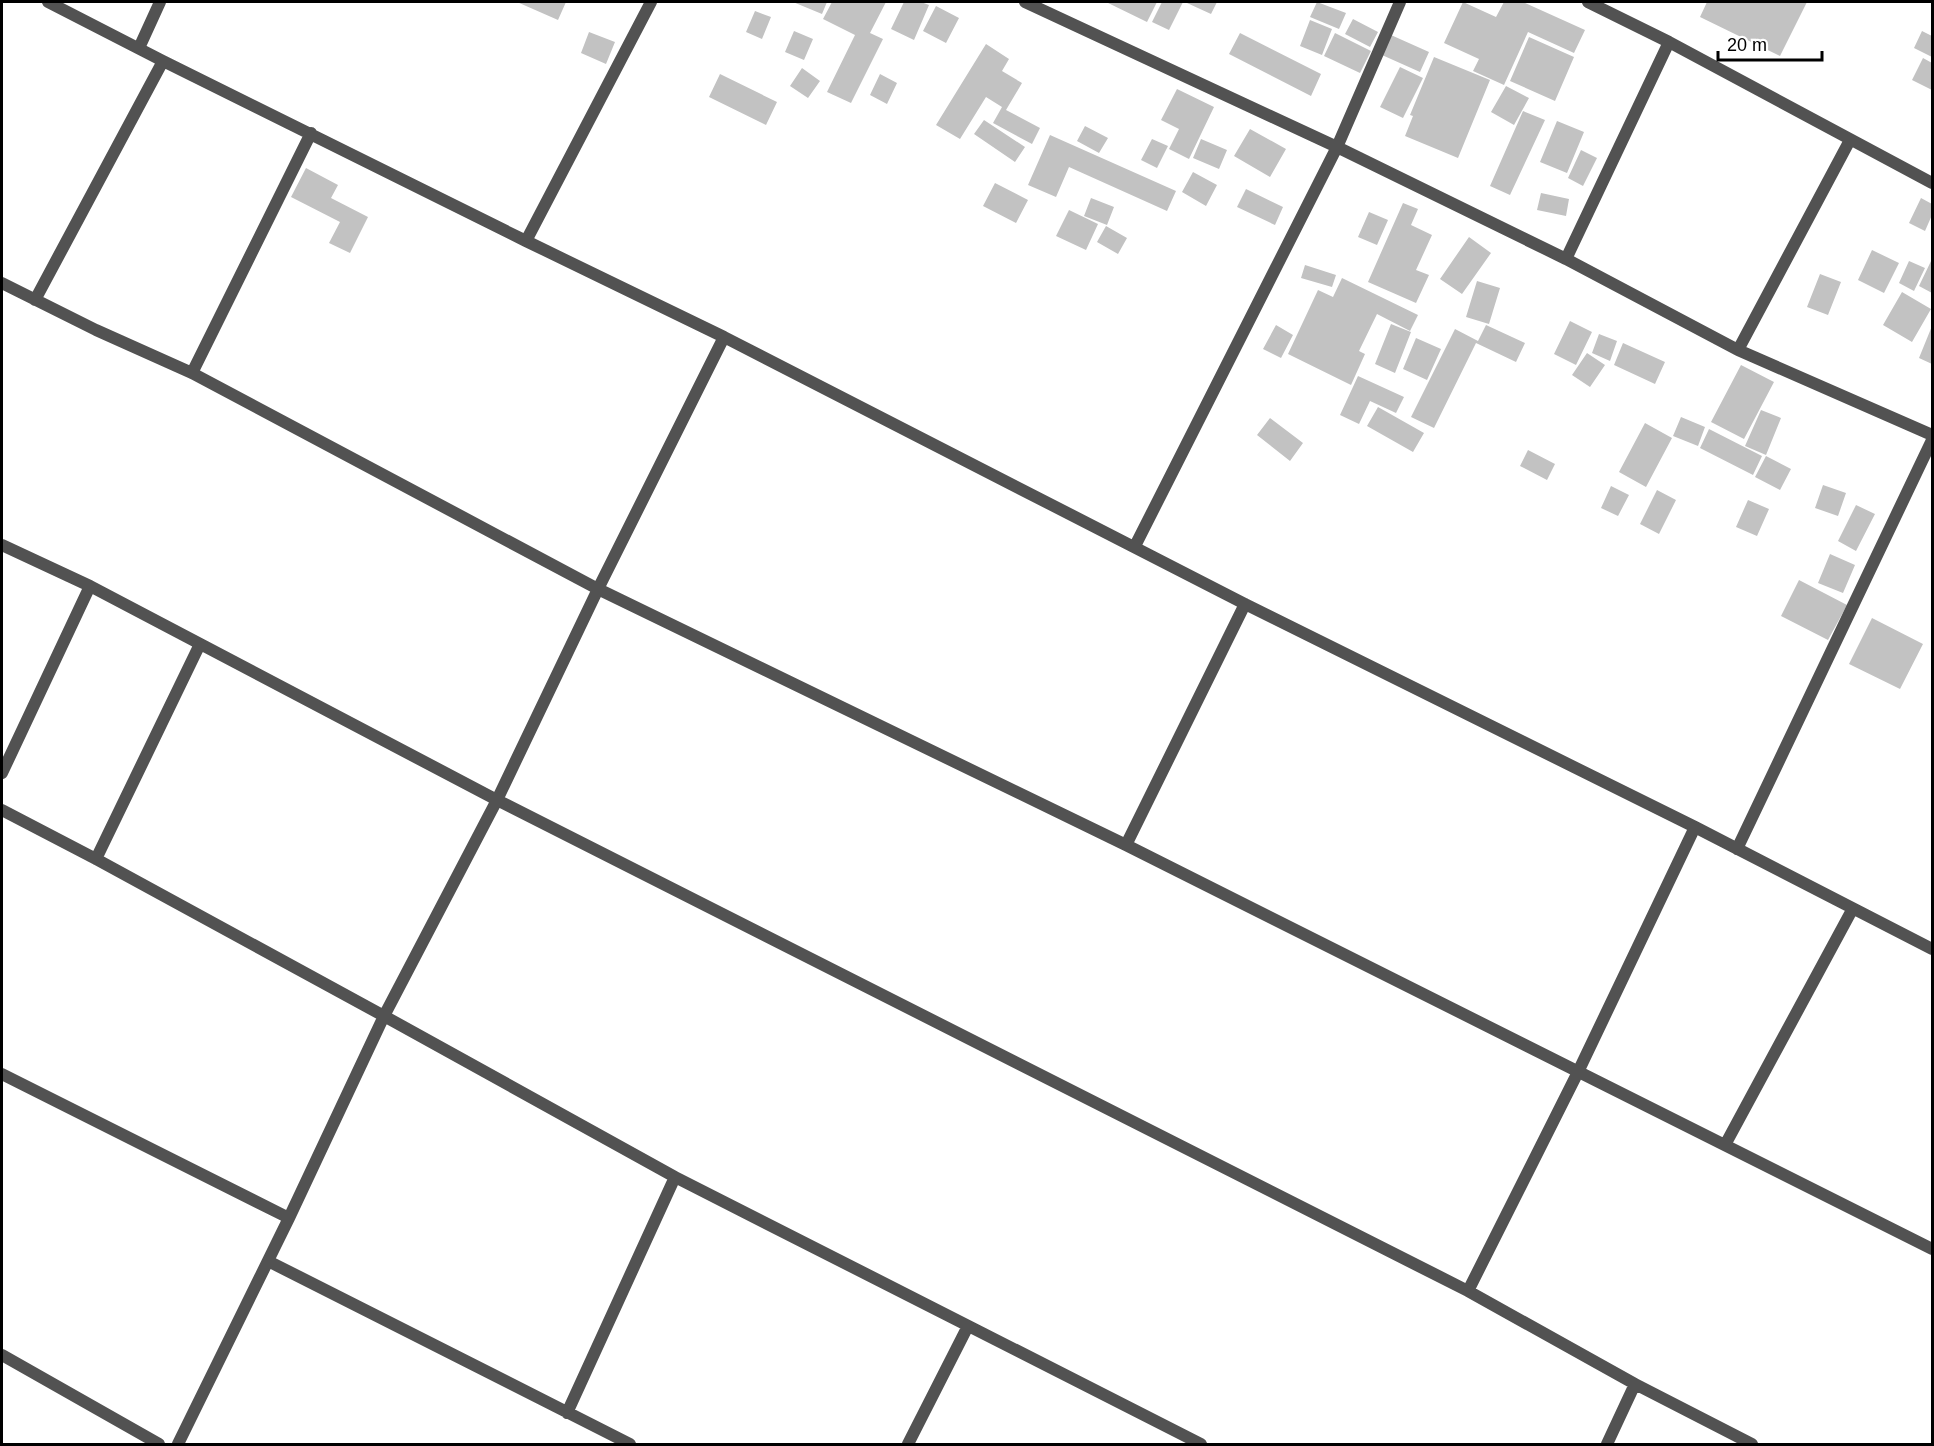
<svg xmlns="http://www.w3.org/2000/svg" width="1934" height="1446" viewBox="0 0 1934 1446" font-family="Arial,sans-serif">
	<rect width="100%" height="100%" fill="#fff"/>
	<path fill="#c2c2c2" d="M517,2H566L558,20Z
		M793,2H827L822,14Z
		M832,2H886L870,33L883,39L851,103L827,92L855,35L823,19Z
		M904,2H921L929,5L914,40L891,29Z
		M1106,2H1157L1147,22Z
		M1162,2H1183L1169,30L1152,22Z
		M1188,2H1217L1211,14L1187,3Z
		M1317,2L1346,13L1339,29L1310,17Z
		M1463,2L1496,17L1504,2H1523L1585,30L1574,53L1528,32L1504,85L1473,71L1479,59L1444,43Z
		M1707,2H1807L1780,56L1700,17Z
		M936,6L959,18L946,43L923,31Z
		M755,11L771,17L762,39L746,32Z
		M1353,19L1378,32L1370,47L1345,34Z
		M1310,20L1332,29L1322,55L1300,46Z
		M794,31L813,39L804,60L785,52Z
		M1382,31L1429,52L1420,72L1373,51Z
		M1922,31L1932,36V57L1914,48Z
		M589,32L615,42L606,64L581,53Z
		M1240,33L1321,74L1311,96L1229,54Z
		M1335,33L1371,51L1360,73L1324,56Z
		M1529,37L1574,57L1555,101L1510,81Z
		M986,44L1009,59L1002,71L1022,83L1006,110L1040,128L1032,144L993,123L1002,107L986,97L960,139L936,125Z
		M1434,57L1490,80L1458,158L1405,136L1413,116L1410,115Z
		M1923,58L1932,63V90L1912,80Z
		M1400,67L1423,78L1403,118L1380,107Z
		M802,68L820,81L808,98L790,86Z
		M720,74L777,102L766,125L709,97Z
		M880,74L897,83L887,104L870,95Z
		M1506,86L1529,98L1514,125L1491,112Z
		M1177,89L1214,107L1189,159L1169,149L1179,129L1161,120Z
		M1523,111L1545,120L1510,195L1490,186Z
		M984,120L1025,147L1015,162L974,134Z
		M1557,121L1584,132L1567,173L1540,162Z
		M1085,126L1108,138L1099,153L1077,141Z
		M1250,129L1286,149L1270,177L1234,156Z
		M1050,135L1176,191L1167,211L1069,167L1056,197L1028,185Z
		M1152,139L1168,146L1157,168L1141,160Z
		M1201,139L1227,150L1219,169L1193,158Z
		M1581,150L1597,158L1583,186L1568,178Z
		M306,168L338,185L331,198L368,217L350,253L329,243L340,222L291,197Z
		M1193,172L1217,185L1206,206L1182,192Z
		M995,183L1028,200L1016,223L983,206Z
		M1246,189L1283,207L1275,225L1237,207Z
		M1541,193L1569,199L1566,216L1537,210Z
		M1091,198L1114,207L1107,225L1084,216Z
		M1921,198L1932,204V215L1925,231L1909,223Z
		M1403,203L1418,209L1411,225L1432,235L1416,270L1429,275L1416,303L1368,282Z
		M1069,210L1098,224L1086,250L1056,236Z
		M1369,212L1388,220L1377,245L1358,237Z
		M1106,226L1127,238L1118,254L1097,242Z
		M1469,237L1491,253L1462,294L1440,279Z
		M1872,250L1899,263L1884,293L1858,280Z
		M1932,259V293L1919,286Z
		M1909,261L1925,268L1914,291L1899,283Z
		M1305,265L1336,275L1332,287L1301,278Z
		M1820,274L1841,282L1828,315L1807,307Z
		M1342,278L1418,315L1410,331L1377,314L1359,351L1365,354L1351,385L1288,354L1318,290L1333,297Z
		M1477,281L1500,288L1489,324L1466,317Z
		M1902,292L1931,309L1912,342L1883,325Z
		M1570,321L1592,332L1576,365L1554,354Z
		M1391,324L1411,332L1395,373L1375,364Z
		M1276,325L1293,335L1281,358L1263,349Z
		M1486,325L1525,343L1516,362L1476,343L1434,428L1411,417L1455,329L1478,341Z
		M1932,326V364L1919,358Z
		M1599,334L1617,341L1610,361L1592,353Z
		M1416,338L1441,349L1427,380L1403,369Z
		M1623,343L1665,362L1655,384L1614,365Z
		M1587,353L1605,365L1590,387L1572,375Z
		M1741,365L1774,382L1744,439L1711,422Z
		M1358,376L1404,397L1396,413L1370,401L1359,424L1340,415Z
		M1378,407L1424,433L1413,452L1367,426Z
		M1761,410L1781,418L1766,455L1745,446Z
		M1681,417L1705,427L1698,446L1673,436Z
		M1270,418L1303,443L1290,461L1257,435Z
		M1645,423L1672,438L1646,487L1619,472Z
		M1709,429L1762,456L1753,475L1700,448Z
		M1528,450L1555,464L1547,480L1520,466Z
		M1766,456L1791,469L1780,490L1755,477Z
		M1823,485L1846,493L1838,516L1815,508Z
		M1611,486L1629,495L1618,516L1601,508Z
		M1657,490L1676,500L1659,534L1640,524Z
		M1748,500L1769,509L1757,536L1736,527Z
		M1856,505L1875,514L1856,551L1838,541Z
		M1830,554L1855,565L1843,593L1818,583Z
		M1799,580L1847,605L1828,640L1781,616Z
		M1872,618L1923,644L1900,689L1849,664Z"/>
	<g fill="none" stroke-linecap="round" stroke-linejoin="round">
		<path stroke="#525252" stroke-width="12" d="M48,2L163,61L526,241L724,337L1245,604L1695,827L1932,949
			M1025,2L1337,147L1566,259L1738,350L1932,435
			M1588,2L1669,42L1932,183
			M139,48L160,2
			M526,241L651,2
			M1566,259L1669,42
			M2,283L96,330L192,373L598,589L1126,845L1932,1249
			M35,300L163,61
			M1738,350L1850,140
			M192,373L311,133
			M2,545L90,586L497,800L1468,1291L1635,1384L1752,1444
			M1135,546L1337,147L1400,2
			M2,773L90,586
			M2,810L96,859L384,1016L675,1177L1201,1444
			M1126,845L1245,604
			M1737,849L1932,440
			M96,859L200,644
			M2,1074L289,1218
			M1725,1145L1852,910
			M268,1261L630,1444
			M1468,1291L1578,1072L1695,827
			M2,1355L159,1444
			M567,1413L675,1177
			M178,1444L289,1218L384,1016L497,800L598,589L724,337
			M908,1444L968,1326
			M1607,1444L1635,1384"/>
	</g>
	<rect width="1934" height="1446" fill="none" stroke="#000000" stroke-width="6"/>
	<path d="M1718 51v9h104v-9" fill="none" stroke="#000000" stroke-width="3"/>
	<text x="1727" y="51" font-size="18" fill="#000000" stroke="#ffffff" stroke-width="4.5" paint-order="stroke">20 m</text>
</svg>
